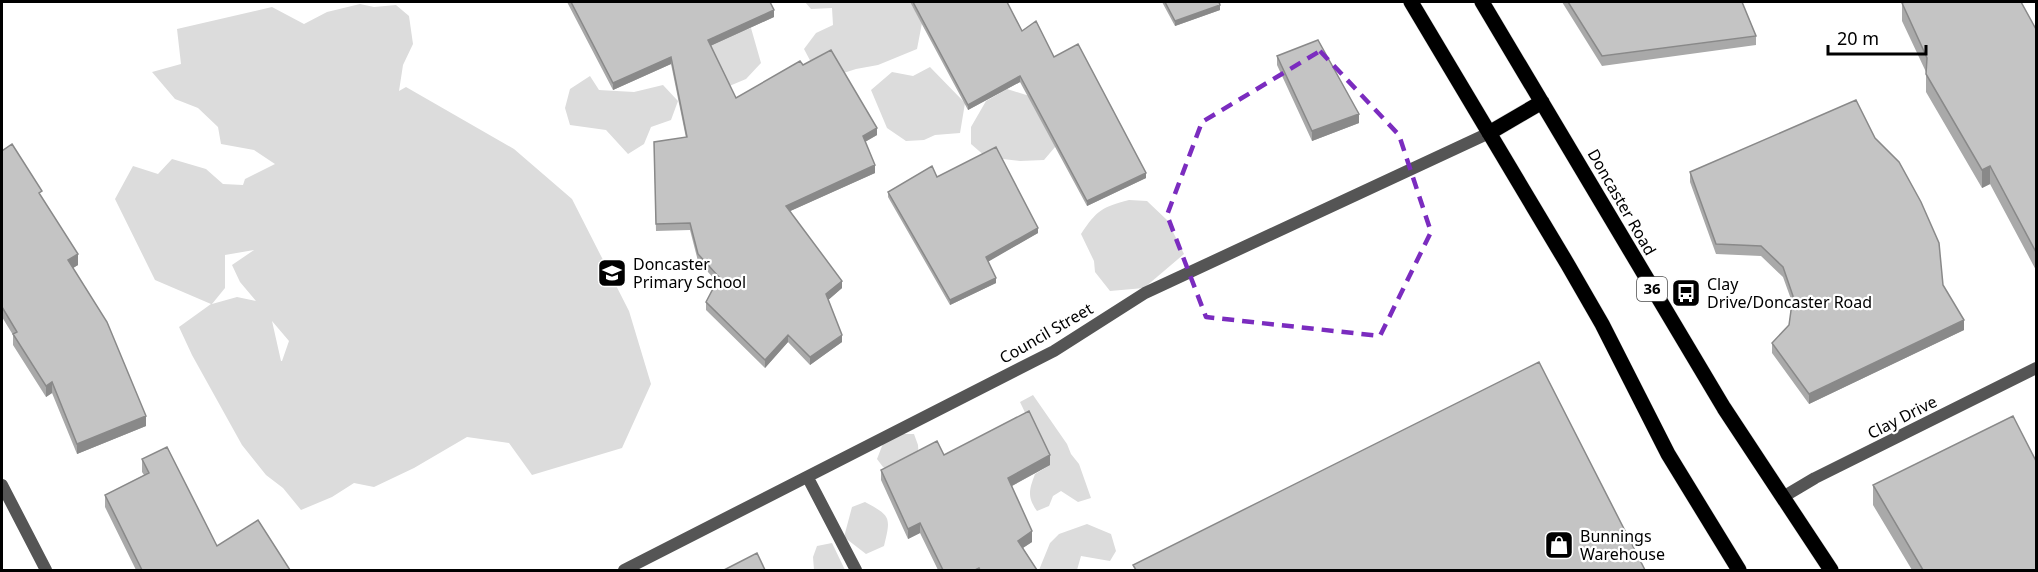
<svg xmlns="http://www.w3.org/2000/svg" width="2038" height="572" viewBox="0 0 2038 572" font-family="'Noto Sans',sans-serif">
	<rect width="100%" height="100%" fill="#fff"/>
	<path fill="#dcdcdc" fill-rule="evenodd" d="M805,2H910L922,23L917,49L878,65L856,69L828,78L813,66L804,49L816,33L833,25L832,8L811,9Z
		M360,4L374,7L396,5L409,16L413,44L403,65L399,91L406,87L514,149L572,199L629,311L651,384L622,448L532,475L509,443L467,437L414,468L374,487L354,483L332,497L301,510L283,488L266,475L242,445L192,355L179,327L211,304L155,280L115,199L133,166L158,174L172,159L206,169L223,184L243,185L245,179L275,164L254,150L221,144L218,127L198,108L175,99L152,72L181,64L177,29L272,7L304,24L327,12ZM254,250L232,265L240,282L256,301L237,297L212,304L225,288V255ZM272,321L289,341L282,361H281Z
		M751,28L761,63L746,79L727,87L703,44Z
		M930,67L965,103L960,133L935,135L924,140L906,141L887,128L871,90L892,72L913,76Z
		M590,76L599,90L634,92L663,85L678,101L671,120L651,127L644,144L628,154L606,130L570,125L565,108L570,89Z
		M1007,89L1039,99L1061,140L1044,160L1020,161L986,157L971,144V127L986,101Z
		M1129,200L1147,201L1167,220L1184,254L1144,288L1110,291L1095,272L1094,261L1081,234C1097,210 1102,207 1129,200Z
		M1033,395L1067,444L1071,454L1079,464L1091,498L1078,502L1061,491L1053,496L1049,506L1037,511C1027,497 1029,490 1035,474L1050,465L1020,402Z
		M894,434H914L918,445L919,461L894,474L883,467L877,459L884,441Z
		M865,502C891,516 891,517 884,546L866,554L844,537L852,507Z
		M1087,524L1111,534L1116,551L1110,561L1081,556L1077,570H1039L1050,543L1059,534Z
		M832,543L845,570H814L813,557L817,546Z"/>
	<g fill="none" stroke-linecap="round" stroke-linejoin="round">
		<g stroke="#dbdbdb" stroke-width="16">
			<path id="primary" d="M1411,2L1568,265L1602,324L1668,454L1739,570
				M1482,2L1724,408L1831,570
				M1489,133L1542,102"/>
		</g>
		<path stroke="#555" stroke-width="12" d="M808,478L856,570
			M2,485L46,570
			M1783,497L1815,478L2036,368
			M624,570L1054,351L1145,293L1489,133"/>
		<use href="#primary" stroke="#000" stroke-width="15"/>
	</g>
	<path fill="#a9a9a9" d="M567,2H770L774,17L710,46L736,98L877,135L865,142L875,173L790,211L842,288L828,300L842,342L810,365L788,342L765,368L706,310V302L717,282L698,261L690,230L656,231L654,142L686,138L671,64L613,90Z
		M910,2H1007L1022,31L1054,57L1146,178L1087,206L1020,82L968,110Z
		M1162,2H1219L1220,10L1175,26Z
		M1562,2H1742L1756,36V45L1602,66Z
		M1902,3L2037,31V272L1990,184L1982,188L1926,92V72L1902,21Z
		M1277,56L1359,123L1312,141L1277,65Z
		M2,151L42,198L78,265L73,268L146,426L77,454L52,393L46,397L13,345V335L2,317Z
		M1690,172L1943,285L1964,330L1809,404L1772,353V343L1789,325L1792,302L1783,277L1761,256L1716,254L1690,182Z
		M937,177L1038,233L988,261L996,283L950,305L888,197V192Z
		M944,455L1050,465L1012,486L1032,542L1023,548L1037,570H938L920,533L908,539L881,480V470Z
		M142,459L217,546L290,570H136L105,507V495L144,475L142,472Z
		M1873,485L2037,570H1912L1873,505Z"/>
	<path fill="#898989" d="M1220,5V10L1175,26V21Z
		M774,10V17L708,47V40Z
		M671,57V64L613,90V83Z
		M1020,76V82L968,110V105Z
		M1359,114V123L1312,141V131Z
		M877,128V135L863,143V136Z
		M875,165V173L786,213V206Z
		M1990,166V184L1982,188V170Z
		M1146,173V178L1087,206V201Z
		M1038,228V233L986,263V257Z
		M78,254V265L68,271V260Z
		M996,278V283L950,305V300Z
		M842,281V288L826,302V294Z
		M1964,320V330L1809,404V394Z
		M788,335V342L765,368V360Z
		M842,335V342L810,365V357Z
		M52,382V393L46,397V386Z
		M146,416V426L77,454V444Z
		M1050,455V465L1008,488V478Z
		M920,523V533L908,539V529Z
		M1032,531V542L1018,551V541Z"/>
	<path fill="#c4c4c4" stroke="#898989" stroke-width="1.5" d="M571,2H770L774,10L708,40L736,98L800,61L803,65L831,50L877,128L863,136L875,165L786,206L842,281L826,294L842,335L810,357L788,335L765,360L706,302L719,277L698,254L690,223L656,224L654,142L687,137L671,57L613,83Z
		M913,2H1007L1022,31L1036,21L1054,57L1078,44L1146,173L1087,201L1020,76L968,105Z
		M1165,2H1219L1220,5L1175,21Z
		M1568,2H1742L1756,36L1602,56Z
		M1905,2H2021L2037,31V254L1990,166L1982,170L1926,74L1927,58L1902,3Z
		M1318,40L1359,114L1312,131L1277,56Z
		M1856,100L1875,138L1899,162L1921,202L1939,243L1943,285L1964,320L1809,394L1772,343L1789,325L1793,296L1783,267L1761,246L1716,244L1690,172Z
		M12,144L42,191L39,193L78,254L68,260L107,322L146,416L77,444L52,382L46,386L13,334L17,332L2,307V151Z
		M996,147L1038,228L986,257L996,278L950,300L888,192L932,166L937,177Z
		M1539,362L1645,570H1136L1133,565Z
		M1029,411L1050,455L1008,478L1032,531L1018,541L1037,570H980L979,568L975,570H943L920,523L908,529L881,470L937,441L944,455Z
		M2013,416L2037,463V570H1923L1873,485Z
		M167,447L217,546L258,520L290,570H142L105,495L149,473L142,459Z
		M757,553L765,570H724Z"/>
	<path fill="none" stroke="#7b2cbf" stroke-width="4.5" stroke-dasharray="12 8" stroke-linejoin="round" d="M1320,51L1399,135L1431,232L1380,336L1206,317L1167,215L1202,122Z"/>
	<defs>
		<g id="school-square" transform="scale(1.5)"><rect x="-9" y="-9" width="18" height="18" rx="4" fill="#000" stroke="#fff"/><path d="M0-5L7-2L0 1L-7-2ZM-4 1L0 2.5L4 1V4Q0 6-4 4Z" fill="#fff"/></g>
		<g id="bus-square" transform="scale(1.5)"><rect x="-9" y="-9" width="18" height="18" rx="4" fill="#000" stroke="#fff"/><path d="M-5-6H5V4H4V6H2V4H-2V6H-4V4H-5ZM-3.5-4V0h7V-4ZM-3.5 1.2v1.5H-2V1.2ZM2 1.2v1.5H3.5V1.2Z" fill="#fff"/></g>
		<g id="shop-square" transform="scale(1.5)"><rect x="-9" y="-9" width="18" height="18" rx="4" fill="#000" stroke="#fff"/><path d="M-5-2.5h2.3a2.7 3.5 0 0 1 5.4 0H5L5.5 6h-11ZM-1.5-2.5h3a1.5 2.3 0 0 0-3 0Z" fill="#fff"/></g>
	</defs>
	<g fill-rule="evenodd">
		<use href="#school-square" x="612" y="273"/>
		<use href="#bus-square" x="1686" y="293"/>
		<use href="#shop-square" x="1559" y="545"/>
	</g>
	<g text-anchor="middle" stroke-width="4.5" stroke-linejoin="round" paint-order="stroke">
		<rect fill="#fff" stroke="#4c4c4c" stroke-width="1.5" x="1637" y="277" width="30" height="24" rx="4.5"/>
		<g font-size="15" font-weight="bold" fill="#000">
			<text x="1652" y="294">36</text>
		</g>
		<g font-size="16" fill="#000" stroke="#fff">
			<text transform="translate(1622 202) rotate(60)" y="6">Doncaster Road</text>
			<text transform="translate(1046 333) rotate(-30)" y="6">Council Street</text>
			<text transform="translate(1902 417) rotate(-27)" y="6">Clay Drive</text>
		</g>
		<g font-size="16" fill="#000" stroke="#fff" text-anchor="start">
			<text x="633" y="270">Doncaster<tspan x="633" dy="18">Primary School</tspan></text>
			<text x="1707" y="290">Clay<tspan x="1707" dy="18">Drive/Doncaster Road</tspan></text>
			<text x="1580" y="542">Bunnings<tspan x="1580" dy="18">Warehouse</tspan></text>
		</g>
	</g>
	<rect width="2038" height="572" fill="none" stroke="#000000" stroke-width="6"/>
	<path d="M1828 45v9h98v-9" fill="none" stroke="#000000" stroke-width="3"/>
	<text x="1837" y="45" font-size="18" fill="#000000" stroke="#ffffff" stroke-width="4.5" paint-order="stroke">20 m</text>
</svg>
